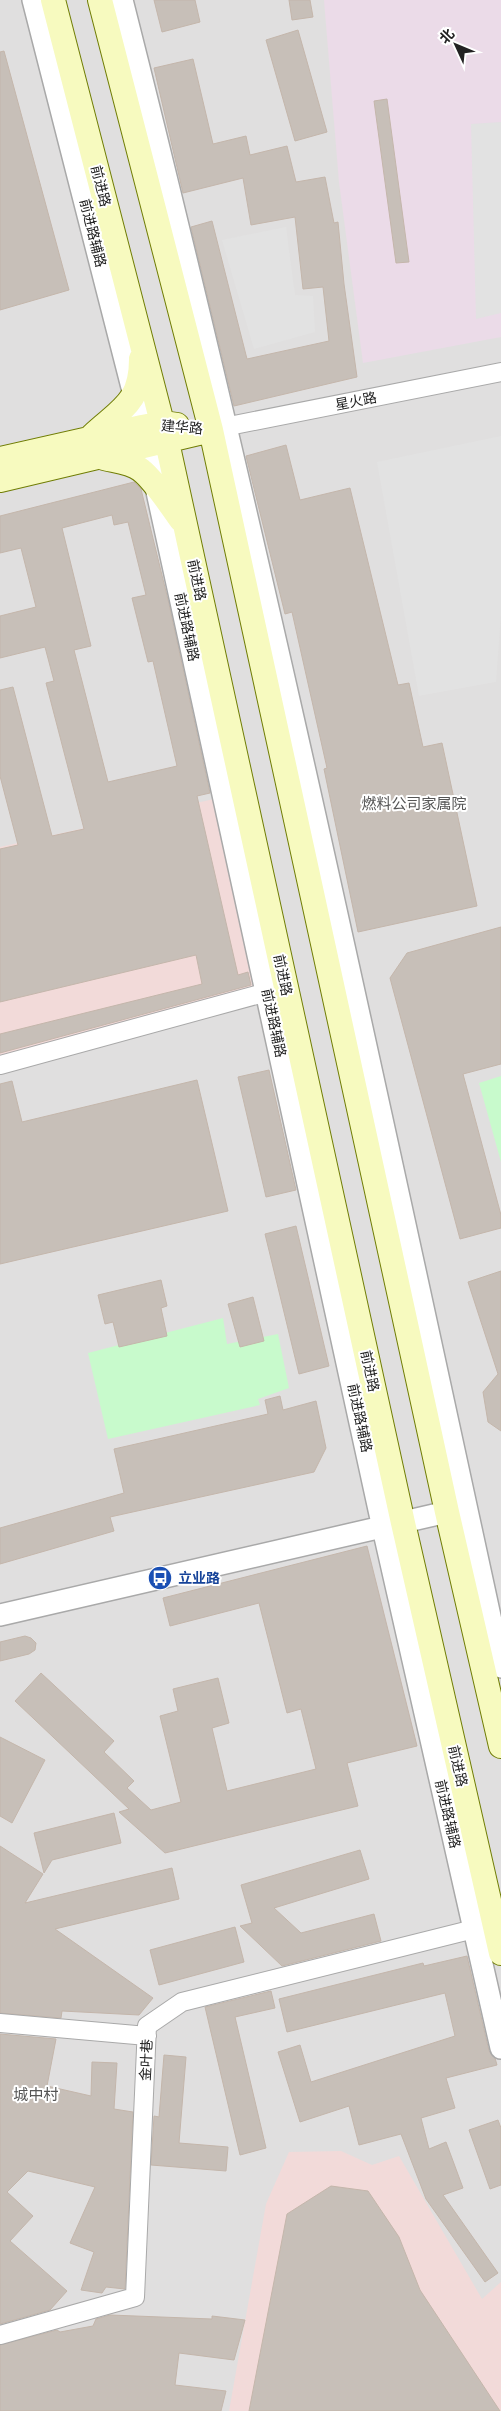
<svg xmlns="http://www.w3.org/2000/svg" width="501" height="2411" viewBox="0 0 501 2411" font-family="Manrope,'Noto Sans SC',sans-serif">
	<rect width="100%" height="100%" fill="#f2efe9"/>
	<path fill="#e0dfdf" d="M0,0H501V2411H0Z"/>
	<path fill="#f2dad9" d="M214,799L258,987L0,1057V847Z
		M341,2151L372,2165L399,2156L482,2299L501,2282V2411H229L266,2204L289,2152Z"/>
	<path fill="#ebdbe8" d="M324,0H501V337L363,363L339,182Z"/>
	<path fill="#c8facc" d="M501,1076V1162L479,1083Z
		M223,1318L227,1344L278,1334L289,1388L258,1399L260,1405L108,1439L88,1353Z"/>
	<path fill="#e2e2e2" d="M501,122V313L476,319L471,124Z
		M286,227L295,295L313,296L315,332L254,349L222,240Z
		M501,436V614L496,682L419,696L377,462Z"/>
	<path fill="#c7bfb8" stroke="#c4b6ab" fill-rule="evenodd" d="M154,0H195L200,22L162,32Z
		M289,0H310L313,17L292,20Z
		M298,30L327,132L295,141L266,40Z
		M4,51L69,290L0,310V52Z
		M193,59L213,144L246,136L250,155L287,146L296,182L325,177L334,223L338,222L344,284L357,377L234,406L191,227L212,221L247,359L329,341L323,287L303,289L295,217L251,225L243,178L183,193L154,68Z
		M387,99L409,262L396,263L374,101Z
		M286,445L300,500L350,488L398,685L409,683L423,747L442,743L477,906L358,932L324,769L327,768L292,612L285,614L246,456Z
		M134,482L141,489L169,604L210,793L197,796L238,975L248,972L251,985L0,1053V1034L202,984L196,955L0,1002V849L18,845L0,776V690L13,687L52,836L84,829L46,683L54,681L45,647L0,658V616L36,607L21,548L0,553V516ZM112,515L114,525L128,522L146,595L132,598L148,662L153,661L177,766L108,782L74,650L91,646L62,528Z
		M501,927V1064L463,1074L501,1215V1228L460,1239L390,978L407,953Z
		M269,1070L296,1190L266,1197L238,1077Z
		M197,1080L228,1211L0,1264V1084L12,1081L22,1122Z
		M296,1226L329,1366L299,1374L265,1234Z
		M501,1271V1431L488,1422L483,1392L498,1374L468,1282Z
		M161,1280L167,1306L161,1308L167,1336L119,1347L113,1322L105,1324L98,1295Z
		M253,1297L264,1341L240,1347L228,1304Z
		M280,1396L283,1410L316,1401L326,1448L314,1472L110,1517L114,1531L0,1564V1528L124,1493L114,1449L268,1414L265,1400Z
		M367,1546L417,1746L347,1763L358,1806L165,1853L119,1812L129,1809L15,1701L41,1673L114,1741L104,1752L134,1781L127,1788L151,1810L181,1802L160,1716L178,1711L173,1689L218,1678L229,1723L212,1728L227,1791L316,1769L301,1709L287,1713L259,1603L170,1626L163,1598Z
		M25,1636L31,1638L36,1643L35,1650L29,1654L0,1661V1642Z
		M0,1737L45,1760L12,1823L0,1816Z
		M114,1813L121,1843L52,1860L44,1873L34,1833Z
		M0,1846L43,1874L25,1903L172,1868L179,1899L55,1929L153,1998L139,2015L62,2011L61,2018L0,2013Z
		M360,1850L369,1879L274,1908L301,1933L374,1914L381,1941L282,1966L240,1926L252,1923L241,1885Z
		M235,1927L244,1962L159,1985L150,1950Z
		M467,1956L489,2051L495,2058L497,2065L446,2078L455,2108L421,2118L429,2149L446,2142L463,2188L443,2195L498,2273L485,2282L426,2199L401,2134L359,2145L349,2106L300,2122L278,2052L300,2045L311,2082L455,2036L445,1993L287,2032L279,1999L423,1963L424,1966Z
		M271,1991L275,2008L235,2017L266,2148L240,2155L205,2007Z
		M0,2034L56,2039L47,2086L91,2096L92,2062L117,2063L114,2109L133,2112L125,2289L106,2287L102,2293L81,2290L94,2252L70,2243L95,2187L28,2171L7,2192L33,2216L10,2241L67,2291L50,2310L0,2324Z
		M164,2055L186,2057L179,2143L228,2147L226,2171L151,2165L154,2116L159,2117Z
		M498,2120L501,2128V2185L490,2189L469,2130Z
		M331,2186L368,2191L399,2237L420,2290L500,2411H249L287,2214Z
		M110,2315L212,2319V2316L245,2320L234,2360L179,2353L175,2385L226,2391L221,2411H0V2345L57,2330L60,2332L93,2326L96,2319Z"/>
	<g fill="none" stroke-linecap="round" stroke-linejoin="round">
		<g stroke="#a9a9a9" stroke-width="20">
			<path id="minor" d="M214,429L501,372
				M0,1065L278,989
				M0,2023L147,2036
				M0,2335L135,2297L147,2026L182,2002L474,1929"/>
		</g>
		<g stroke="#a9a9a9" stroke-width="24">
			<path id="tertiary" d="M33,0L147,446L383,1528L501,2048
				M122,0C262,552 380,1110 501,1667
				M0,1615L447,1512"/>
		</g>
		<g stroke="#707d05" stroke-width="26">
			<path id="secondary" d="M53,0L167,442L403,1523L501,1953
				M100,0L211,430L447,1512L501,1746
				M92,436C121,409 141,403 141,359
				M104,458C116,461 131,462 141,470C153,479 172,507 181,520
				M0,459L142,427L163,423L177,425
				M0,480L211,430"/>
		</g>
		<use href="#minor" stroke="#fff" stroke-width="18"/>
		<use href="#tertiary" stroke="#fff" stroke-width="21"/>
		<use href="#secondary" stroke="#f7fabf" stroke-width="24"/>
	</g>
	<defs>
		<g id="bus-disc" transform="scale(1.25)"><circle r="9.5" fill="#1a4fb4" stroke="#fff"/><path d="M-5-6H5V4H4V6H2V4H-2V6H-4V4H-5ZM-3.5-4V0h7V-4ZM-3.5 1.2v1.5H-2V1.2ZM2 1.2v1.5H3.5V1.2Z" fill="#fff"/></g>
	</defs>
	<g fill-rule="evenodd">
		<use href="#bus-disc" x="160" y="1578"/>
	</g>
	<g text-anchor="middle" stroke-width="4" stroke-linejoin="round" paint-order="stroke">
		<g font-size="14" fill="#222" stroke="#fff">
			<text transform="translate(101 186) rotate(76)" y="5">前进路</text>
			<text transform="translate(93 233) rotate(76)" y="5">前进路辅路</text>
			<text transform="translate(356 401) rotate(-11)" y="5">星火路</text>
			<text transform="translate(182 427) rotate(5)" y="5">建华路</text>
			<text transform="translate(197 580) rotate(78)" y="5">前进路</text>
			<text transform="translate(187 627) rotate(78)" y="5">前进路辅路</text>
			<text transform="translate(283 975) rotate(78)" y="5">前进路</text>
			<text transform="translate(274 1023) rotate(78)" y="5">前进路辅路</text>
			<text transform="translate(370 1371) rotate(78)" y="5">前进路</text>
			<text transform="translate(360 1418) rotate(78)" y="5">前进路辅路</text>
			<text transform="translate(458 1766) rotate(77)" y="5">前进路</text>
			<text transform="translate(448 1814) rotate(77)" y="5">前进路辅路</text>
			<text transform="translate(146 2060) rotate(-87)" y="5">金叶巷</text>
		</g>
		<g font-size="14" font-weight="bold" fill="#164399" stroke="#fff" text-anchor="start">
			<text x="178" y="1583">立业路</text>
		</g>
		<g font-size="15" fill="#555" stroke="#fff">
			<text x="414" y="809">燃料公司家属院</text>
			<text x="36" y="2100">城中村</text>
		</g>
	</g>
	<g transform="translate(456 45) rotate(314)" stroke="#ffffff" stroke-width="4" paint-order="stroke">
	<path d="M0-4L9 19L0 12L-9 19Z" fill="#222222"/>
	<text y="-8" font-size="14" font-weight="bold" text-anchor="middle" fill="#222222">北</text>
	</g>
</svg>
